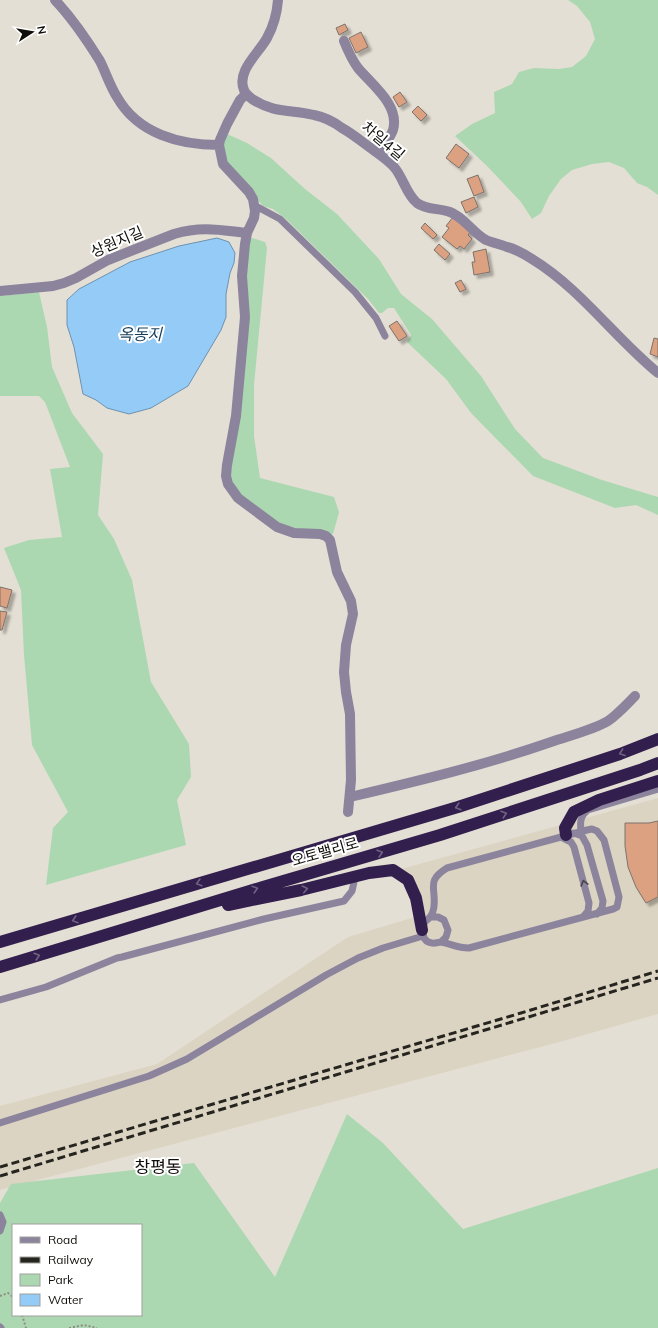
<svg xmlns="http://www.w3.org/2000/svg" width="658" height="1328" viewBox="0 0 658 1328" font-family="Mulish,'Noto Sans KR',sans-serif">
	<defs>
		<filter id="shadow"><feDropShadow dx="3.5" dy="3.5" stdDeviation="1" flood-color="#0004"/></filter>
	</defs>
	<rect width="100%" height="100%" fill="#e4dfd4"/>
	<path fill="#dcd4c2" d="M658,798V1014L563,1041L0,1190V1106L157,1064L348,937L415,917L401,869Z"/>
	<path fill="#abd8b1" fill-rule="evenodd" d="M568,0H658V195L647,187L637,183L624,168L609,162L592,164L572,170L561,179L549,196L541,213L532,219L521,202L486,165L455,136L472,124L495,113L494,92L512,84L519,72L534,68L559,69L572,67L586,56L595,39L590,22L577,6Z
		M225,133L247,143L271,158L305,189L337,214L379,259L401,294L432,319L481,376L515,429L543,458L602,480L658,497V515L636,505L615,508L533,476L471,413L446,379L407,342L411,335L394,308H388L382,313H379L368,299L286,219L273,209L263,206L229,168L223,155Z
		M252,238L265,242L267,248L254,385V436L260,478L334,497L339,512L333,534L327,536L287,528L239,496L229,475L248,239Z
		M39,292L47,327L52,367L72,413L103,454L98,515L114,539L132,580L151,682L189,744L191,777L177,800L186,845L46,885L53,828L68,812L32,745L24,655L21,590L4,548L29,540L62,537L50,469L70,467L45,402L39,396H0V296Z
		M347,1114L383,1143L463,1229L658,1168V1328H0V1203L11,1184L194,1163L275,1277ZM13,1225H141V1315H13Z"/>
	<path fill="#95cbf7" stroke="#6d92b0" d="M217,238L229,242L235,253L234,263L230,273L226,294V317L221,330L188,386L151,408L129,414L107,408L96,400L83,394L74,347L67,325V300L79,289L130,262L179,246Z"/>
	<path fill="#dca180" stroke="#7d726c" filter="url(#shadow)" d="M345,24L348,30L339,35L336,28Z
		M361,32L368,47L356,53L349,38Z
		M400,92L407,102L399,107L393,97Z
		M418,106L427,115L421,121L412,112Z
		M456,144L469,154L459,168L446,158Z
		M478,175L484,192L474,196L467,179Z
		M474,197L478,207L466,213L461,202Z
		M453,217L471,231L468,235L472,239L464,249L460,246L457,249L442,237L449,228L446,226Z
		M425,223L437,235L433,239L421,228Z
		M439,244L450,254L445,260L434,250Z
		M486,249L490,272L474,275L472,262H475L473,252Z
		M461,280L466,289L460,292L455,283Z
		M397,321L407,336L399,341L389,326Z
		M654,338L658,339V357L650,354Z
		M0,587L12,590L7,608L0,606Z
		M0,611L7,612L2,630H0Z
		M658,821V897L646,903L636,887L628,867L625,846V823H649Z"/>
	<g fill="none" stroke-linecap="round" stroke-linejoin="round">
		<path stroke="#8f8c84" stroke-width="2" stroke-dasharray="2 2" stroke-linecap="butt" d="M0,1296L8,1293L13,1297
			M22,1315L26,1328
			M69,1328L84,1325L97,1328"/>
		<path stroke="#8c849d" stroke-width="7" d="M254,205L280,219L355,292L376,318L385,336
			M592,829L597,831L604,840L619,897L617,907L613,909L469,948C457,948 452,944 441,942C438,942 435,944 432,943C422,942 422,931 424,924C425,920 428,920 430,917C432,915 434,909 434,906C436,887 426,881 447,868L587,830Z
			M581,831C580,822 580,816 588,810L658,789
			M574,833L582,836L587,845L603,901L602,908L597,914
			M561,837L571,842L574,847L589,903L588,911L583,917
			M430,917H438L444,920L448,930L446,937L441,942
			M0,1000L46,987L117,958L122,957L264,919L344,901L352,891L354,882
			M0,1123L149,1076L187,1059L326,975L358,958L383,948L423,936
			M0,1215L3,1222L0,1231
			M0,1327L1,1328"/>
		<path stroke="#8c849d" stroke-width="10" d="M55,0C72,18 87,40 100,61C106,73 110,86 117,97C138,134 180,145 219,145
			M278,0C277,13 273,27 267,38C259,53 236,71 244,90C245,94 249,96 252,99C275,114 290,109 314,115C324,117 334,122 342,128C353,134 362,142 372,149C380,155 388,160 394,167C403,177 406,194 417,203C426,210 439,208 450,212C464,217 473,233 486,240C493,243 500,244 507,247C516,249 524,254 532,259C581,289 614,337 658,373
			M344,41C348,51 352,60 358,68C372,85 400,105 393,130C390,139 383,146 378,153
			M246,94L240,100L227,124L220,140L219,145L223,164L249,192L253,199L255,211L254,218L247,233L245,244L242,276L245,317L236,416L227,465L226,476L228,484L238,498L277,527L294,533L320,534L326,536L330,540L337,572L351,601L353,614L346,645L344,672L346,692L350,714L351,780L348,812
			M0,291L53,286L64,283L76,278L108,260L174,234C201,226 220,230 247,233
			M350,797C418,781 485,765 551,742C568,736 593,730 608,721C618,714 626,705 635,696"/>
		<path stroke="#331f4e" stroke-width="12" d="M566,835L565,828L574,812L599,800L658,781
			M228,905L301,890L369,873L393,870L408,880L416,898L422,930
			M0,942L458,807L620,754L658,739
			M0,967L263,887L440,835L640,770L658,763"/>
		<path stroke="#25241f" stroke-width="3" stroke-dasharray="8 4" stroke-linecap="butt" d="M0,1167L521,1013L658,971
			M0,1176L658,978"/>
	</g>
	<defs><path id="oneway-chevron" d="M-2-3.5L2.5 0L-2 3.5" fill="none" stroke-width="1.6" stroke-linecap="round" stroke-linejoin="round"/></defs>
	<g stroke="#706283">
		<use href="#oneway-chevron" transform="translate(622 753) rotate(160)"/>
		<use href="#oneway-chevron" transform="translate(458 807) rotate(163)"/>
		<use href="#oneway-chevron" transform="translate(504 814) rotate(-18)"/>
		<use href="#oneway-chevron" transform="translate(380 853) rotate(-16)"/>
		<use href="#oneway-chevron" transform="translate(199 883) rotate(164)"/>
		<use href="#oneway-chevron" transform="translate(255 889) rotate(-17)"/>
		<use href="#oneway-chevron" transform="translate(305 889) rotate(-13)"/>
		<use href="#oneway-chevron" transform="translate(75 920) rotate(163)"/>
		<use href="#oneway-chevron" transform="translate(37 956) rotate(-17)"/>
	</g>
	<use stroke="#47434c" href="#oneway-chevron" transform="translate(584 883) rotate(-105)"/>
	<g text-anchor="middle" stroke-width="4" stroke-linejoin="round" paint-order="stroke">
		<g font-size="15" fill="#0f0e0a" stroke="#fff">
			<text transform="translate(383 141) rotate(40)" y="5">차일4길</text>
			<text transform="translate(117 242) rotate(-23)" y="5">상원지길</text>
			<text transform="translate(325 852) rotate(-16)" y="5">오토밸리로</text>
		</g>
		<g font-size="16" font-style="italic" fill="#143d5a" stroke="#fff">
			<text x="140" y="340">옥동지</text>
		</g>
		<g font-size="17" fill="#0f0e0a" stroke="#fff">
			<text x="158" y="1173">창평동</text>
		</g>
	</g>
	<rect x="12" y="1224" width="130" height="92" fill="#ffffff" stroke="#9f9f9d"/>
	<rect x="20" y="1237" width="20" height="6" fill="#8c849d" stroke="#9f9f9d"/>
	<text x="48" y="1244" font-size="12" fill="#0f0e0a">Road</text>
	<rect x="20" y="1257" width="20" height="6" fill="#25241f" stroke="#9f9f9d"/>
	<text x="48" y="1264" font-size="12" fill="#0f0e0a">Railway</text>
	<rect x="20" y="1274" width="20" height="12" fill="#abd8b1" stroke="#9f9f9d"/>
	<text x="48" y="1284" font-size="12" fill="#0f0e0a">Park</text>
	<rect x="20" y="1294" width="20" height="12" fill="#95cbf7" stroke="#9f9f9d"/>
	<text x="48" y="1304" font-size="12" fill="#0f0e0a">Water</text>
	<g transform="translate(32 32) rotate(78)" stroke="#ffffff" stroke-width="3" paint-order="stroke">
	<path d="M0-3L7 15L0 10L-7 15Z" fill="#0f0e0a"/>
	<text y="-6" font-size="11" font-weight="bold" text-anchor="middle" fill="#0f0e0a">N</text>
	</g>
</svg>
